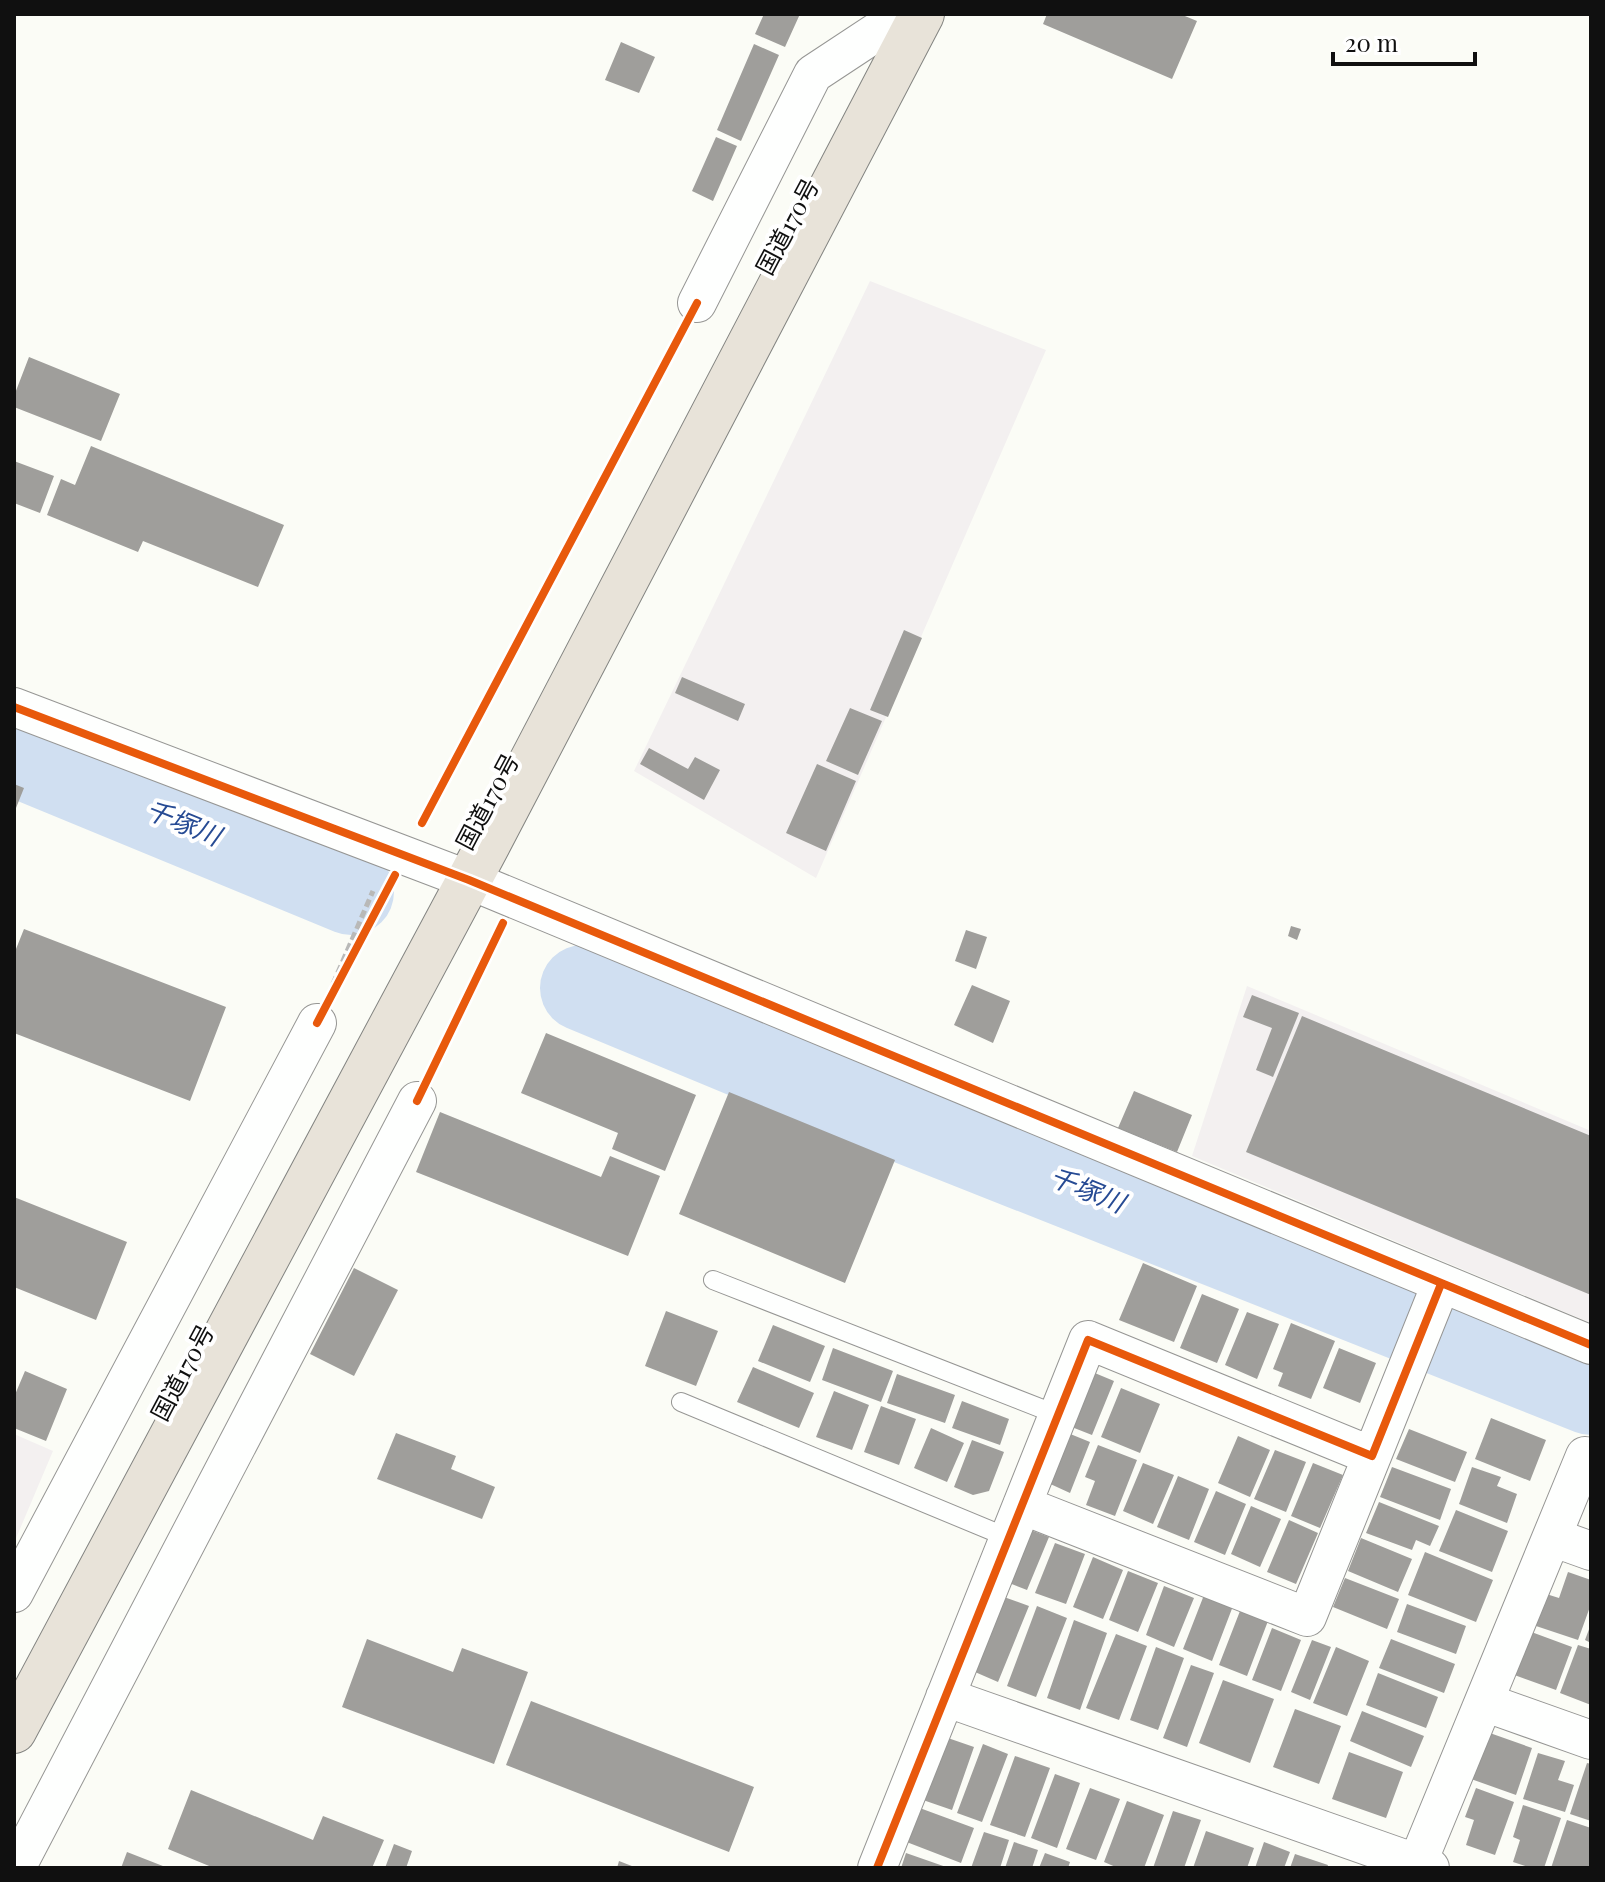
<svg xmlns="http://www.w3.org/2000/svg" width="1605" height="1882" viewBox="0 0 1605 1882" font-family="'Playfair Display','Noto Sans JP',serif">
	<rect width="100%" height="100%" fill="#fbfcf6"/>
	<path fill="#f3f0f0" d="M870,281L1046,350L816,878L634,771Z
		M1247,986L1591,1131V1323L1192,1156Z
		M14,1434L53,1451L14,1543Z"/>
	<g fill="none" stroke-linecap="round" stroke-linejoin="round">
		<path stroke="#d0dff1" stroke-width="86" d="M14,753L351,892
			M583,988L824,1088L1591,1392"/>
	</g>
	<path fill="#9f9e9b" d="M764,14H800L785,47L755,34Z
		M1047,14H1180L1197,21L1172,79L1043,24Z
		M621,42L655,57L639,93L605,80Z
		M754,44L779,55L741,141L717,130Z
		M716,137L737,146L713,201L692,191Z
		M29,357L120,394L101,441L14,407V396Z
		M91,446L284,525L258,587L143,541L138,552L47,515L61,479L75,485Z
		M14,461L54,476L40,513L14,503Z
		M904,630L922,638L888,717L870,710Z
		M682,677L745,704L738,721L675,693Z
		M850,708L882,721L858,775L826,761Z
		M649,748L688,769L695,757L720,770L704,800L640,764Z
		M817,764L856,781L826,851L786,833Z
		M14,784L24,788L14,813Z
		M1291,926L1301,929L1297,940L1288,936Z
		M24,929L226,1007L190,1101L14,1033V954Z
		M966,930L987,937L976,969L955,961Z
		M972,985L1010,1001L993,1043L954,1025Z
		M1252,995L1299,1013L1273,1077L1256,1070L1272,1028L1243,1017Z
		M1302,1016L1591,1136V1295L1246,1152Z
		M546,1033L696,1095L665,1171L612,1149L618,1133L521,1093Z
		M1134,1091L1192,1115L1177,1152L1118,1128Z
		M729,1092L895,1160L845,1283L679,1214Z
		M440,1112L601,1177L610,1156L660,1176L628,1256L416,1172Z
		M14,1197L127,1242L96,1320L14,1287Z
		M1143,1263L1197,1286L1174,1342L1119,1320Z
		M354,1268L398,1290L354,1376L310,1354Z
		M1202,1294L1239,1309L1217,1363L1180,1348Z
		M666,1311L718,1331L696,1386L645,1366Z
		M1247,1312L1279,1324L1257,1379L1225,1365Z
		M1291,1323L1335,1341L1311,1399L1278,1386L1283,1373L1273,1369Z
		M773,1325L825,1346L810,1382L758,1361Z
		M833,1348L893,1371L881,1402L822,1380Z
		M1339,1348L1376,1363L1360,1403L1323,1388Z
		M753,1367L814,1393L799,1428L737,1402Z
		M25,1371L67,1389L46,1441L14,1428V1397Z
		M1090,1371L1114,1381L1092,1435L1064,1424Z
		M897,1374L955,1395L945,1423L887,1403Z
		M1121,1388L1160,1404L1140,1453L1101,1437Z
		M834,1391L869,1405L852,1450L816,1437Z
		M962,1401L1009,1419L1000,1445L952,1428Z
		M881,1406L916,1419L899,1465L864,1452Z
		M1491,1418L1546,1440L1530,1481L1475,1459Z
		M931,1428L964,1443L947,1482L914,1468Z
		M1058,1429L1090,1442L1070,1493L1046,1482Z
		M1409,1429L1467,1452L1455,1482L1396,1459Z
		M396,1433L456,1456L451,1469L495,1487L482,1519L377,1479Z
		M1238,1436L1270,1450L1250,1497L1218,1483Z
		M972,1440L1004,1452L989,1491L973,1495L954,1487Z
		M1098,1445L1137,1460L1115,1516L1086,1505L1095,1481L1085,1477Z
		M1275,1450L1306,1462L1286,1512L1254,1499Z
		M1143,1463L1174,1475L1153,1524L1123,1511Z
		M1313,1463L1343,1475L1320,1528L1291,1516Z
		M1392,1467L1451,1489L1440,1520L1380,1497Z
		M1472,1467L1501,1477L1497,1486L1517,1494L1507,1523L1459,1504Z
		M1178,1476L1209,1489L1189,1540L1157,1527Z
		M1216,1491L1246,1504L1225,1555L1194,1542Z
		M1379,1502L1439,1526L1430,1546L1416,1540L1412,1550L1366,1533Z
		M1251,1506L1281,1519L1260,1567L1231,1554Z
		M1456,1510L1508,1531L1492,1572L1439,1551Z
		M1289,1520L1318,1533L1296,1584L1267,1572Z
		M1020,1526L1049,1537L1027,1590L999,1579Z
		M1361,1538L1412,1559L1398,1592L1348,1571Z
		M1055,1543L1085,1554L1066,1604L1035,1593Z
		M1425,1552L1493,1580L1476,1622L1408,1595Z
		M1093,1557L1123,1570L1103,1619L1073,1607Z
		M1128,1571L1158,1583L1138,1632L1109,1620Z
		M1568,1572L1591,1580V1604L1578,1640L1533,1625L1543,1593L1559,1598Z
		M1345,1578L1399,1599L1387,1629L1333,1607Z
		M1164,1586L1194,1598L1174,1647L1146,1635Z
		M1204,1595L1233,1606L1212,1661L1183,1649Z
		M1004,1597L1029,1606L998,1682L975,1672Z
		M1407,1604L1466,1626L1456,1654L1397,1632Z
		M1037,1606L1067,1618L1036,1697L1007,1686Z
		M1240,1611L1268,1621L1247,1676L1219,1665Z
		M1074,1620L1107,1633L1080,1710L1047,1698Z
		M1591,1624V1643L1585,1640Z
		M1272,1628L1301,1640L1281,1691L1252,1680Z
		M1526,1630L1572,1647L1556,1690L1509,1673Z
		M1116,1634L1147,1646L1119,1720L1086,1708Z
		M367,1639L453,1672L462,1648L528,1672L494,1764L342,1707Z
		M1391,1639L1455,1664L1444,1693L1379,1668Z
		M1312,1640L1331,1647L1310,1700L1291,1692Z
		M1578,1645L1591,1649V1705L1560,1693Z
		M1156,1647L1184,1658L1158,1730L1130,1720Z
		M1336,1647L1369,1661L1347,1716L1313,1703Z
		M1191,1665L1214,1673L1187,1747L1163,1738Z
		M1378,1673L1438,1697L1426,1728L1366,1705Z
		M1223,1680L1274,1699L1250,1763L1199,1743Z
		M531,1701L754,1787L729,1852L506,1765Z
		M1295,1709L1341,1726L1319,1784L1273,1767Z
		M1362,1711L1424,1736L1411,1767L1350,1741Z
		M1487,1732L1532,1748L1516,1795L1471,1779Z
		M945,1737L974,1747L952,1810L923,1800Z
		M983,1744L1008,1754L982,1822L957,1813Z
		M1349,1752L1403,1772L1386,1818L1332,1799Z
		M1538,1753L1565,1761L1558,1780L1574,1785L1565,1812L1523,1799Z
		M1015,1756L1050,1768L1025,1837L990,1825Z
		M1587,1763L1591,1764V1821L1570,1814Z
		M1055,1774L1080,1783L1057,1848L1031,1838Z
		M1090,1788L1120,1799L1096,1860L1066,1849Z
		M1476,1788L1514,1802L1495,1855L1466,1845L1474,1820L1465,1817Z
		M191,1790L313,1840L323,1816L384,1840L372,1868H214L168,1849Z
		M1127,1801L1164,1815L1144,1868H1118L1104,1862Z
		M1523,1805L1561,1818L1544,1868H1531L1513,1862L1520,1840L1513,1837Z
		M917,1807L974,1828L961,1863L904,1841Z
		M1173,1811L1201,1820L1184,1868H1153Z
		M1567,1820L1591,1828L1590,1868H1551Z
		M1206,1831L1254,1848L1247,1868H1193Z
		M984,1832L1009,1840L1000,1868H971Z
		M1014,1842L1038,1850L1032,1868H1005Z
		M1264,1842L1290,1852L1284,1868H1255Z
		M394,1844L412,1851L406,1868H385Z
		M127,1852L168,1868H121Z
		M906,1853L949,1868H901Z
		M1045,1853L1070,1862L1068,1868H1039Z
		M1295,1854L1328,1865L1327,1868H1290Z
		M619,1861L637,1868H617Z"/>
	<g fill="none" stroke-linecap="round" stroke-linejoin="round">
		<g stroke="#969694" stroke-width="20">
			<path id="lane" d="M713,1280L1058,1415
				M681,1402L1009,1538"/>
		</g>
		<g stroke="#969694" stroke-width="40">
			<path id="street" d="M697,303L813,74L904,14
				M14,707L469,880L1591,1345
				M1022,1505L1307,1617L1372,1456
				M1552,1537L1591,1551
				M14,1593L317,1023
				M945,1697L1430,1868
				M1484,1702L1591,1740
				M1417,1864L1585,1456
				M16,1868L417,1101
				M877,1868L1088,1340L1372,1456L1441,1284"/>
		</g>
		<g stroke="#838481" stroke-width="46">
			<path id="highway" d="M14,1731L484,852L922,14"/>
		</g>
		<path stroke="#b9b9b8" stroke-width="5" stroke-dasharray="8 4" stroke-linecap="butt" d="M333,984L373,891"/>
		<use href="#lane" stroke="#fefffe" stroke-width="18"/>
		<use href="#street" stroke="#fefffe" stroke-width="38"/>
		<use href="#highway" stroke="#e8e3d9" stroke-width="44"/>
		<g stroke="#fff" stroke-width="13">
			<path id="cycleway" d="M14,707L469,880L1591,1345
				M422,823L697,303
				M317,1023L395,875
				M417,1101L503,923
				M877,1868L1088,1340L1372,1456L1441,1284"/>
		</g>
		<use href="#cycleway" stroke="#e8590c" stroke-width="8"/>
	</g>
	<g text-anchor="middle" stroke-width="8" stroke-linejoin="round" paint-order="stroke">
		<g font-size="24" fill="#101010" stroke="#fff">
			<text transform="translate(788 227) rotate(-62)" y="8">国道170号</text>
			<text transform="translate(488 802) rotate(-62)" y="8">国道170号</text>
			<text transform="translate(183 1373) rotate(-62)" y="8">国道170号</text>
		</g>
		<g font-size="26" font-style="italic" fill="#274b94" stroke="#fff">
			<text transform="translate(183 823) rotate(22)" y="9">千塚川</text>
			<text transform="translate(1087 1190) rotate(22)" y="9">千塚川</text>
		</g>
	</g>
	<rect width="1605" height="1882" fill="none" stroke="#101010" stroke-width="32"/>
	<path d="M1333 52v12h142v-12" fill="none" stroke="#101010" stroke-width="4"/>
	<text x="1345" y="52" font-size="24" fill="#101010" stroke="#ffffff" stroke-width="6" paint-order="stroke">20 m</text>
</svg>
